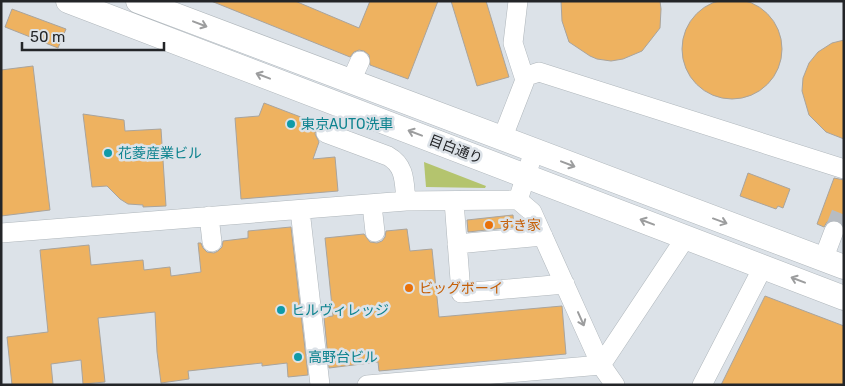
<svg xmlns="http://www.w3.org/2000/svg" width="845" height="386" viewBox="0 0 845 386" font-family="Rubik,'Noto Sans JP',sans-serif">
	<rect width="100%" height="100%" fill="#dce2e8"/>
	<path fill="#b4c46e" d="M424,162L486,186L485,188L426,187Z"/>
	<path fill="#eeb260" stroke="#a9a49d" d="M682 49a50 50 0 1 1 100 0a50 50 0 1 1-100 0Z
		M211,1H295L359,28L370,1H438L408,79L370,65L369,55L364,51L359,50L354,52L350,57Z
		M451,1H486L509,77L477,86Z
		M561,1H660L661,9L660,28L642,51L623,59L611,61L597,59L590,56L569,42L562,21Z
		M12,9L66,29L58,48L5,27Z
		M844,40V139L826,132L809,115L802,91L803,78L809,63L818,52L832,43Z
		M33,66L50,210L1,216V70Z
		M264,103L319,124L316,129L315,134L319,142L313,159L335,157L338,191L241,199L235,118L259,116Z
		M83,114L124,120L125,131L161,129L166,206L143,207V205L128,204L120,199L107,186L92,187Z
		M748,173L790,189L783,208L778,206L776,209L740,196Z
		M834,178L844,180V226L838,221L833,220L827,222L824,227L817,224Z
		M513,215L514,227L468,232L467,220Z
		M291,227L308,375L288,377L287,363L262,366V363L188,371L189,379L161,383L157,352L155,312L98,318L105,382L83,384L81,360L51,364L53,384L12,385L7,337L48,332L40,250L89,245L91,265L143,260L144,270L170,267L171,276L201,272L198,243H201L203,248L207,252L214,253L218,251L222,247L223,241L248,238V231Z
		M407,229L410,251L432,249L439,317L562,306L566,354L379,371L378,362L329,368L324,317L333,316L325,238L364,234L370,242L377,243L382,241L385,237L386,231Z
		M765,296L844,326V385H721Z"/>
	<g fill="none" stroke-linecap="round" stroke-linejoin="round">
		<path stroke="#b7bcc2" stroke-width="19" stroke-dasharray="19 9" stroke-linecap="butt" d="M834,231L841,213H844"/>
		<g stroke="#afb6bb" stroke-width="20">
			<path id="minor" d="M524,77L539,72L844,169
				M351,81L360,61
				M326,133L388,156C406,166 404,183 406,201
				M502,139L525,80L513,43L518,1
				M518,200L532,212L601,365L615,385
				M454,201L461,293L565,284
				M372,205L375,232
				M300,210L320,385
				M209,216L212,242
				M1,233L406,201L518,200L534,151
				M457,244L543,236
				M823,260L834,231
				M601,365L686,237
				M367,385L601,365
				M702,385L763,267"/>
		</g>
		<g stroke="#afb6bb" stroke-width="25">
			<path id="major" d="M68,1L844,298
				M138,1L844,267"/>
		</g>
		<use href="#minor" stroke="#fff" stroke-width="19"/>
		<use href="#major" stroke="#fff" stroke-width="24"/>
	</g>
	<defs><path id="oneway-shaft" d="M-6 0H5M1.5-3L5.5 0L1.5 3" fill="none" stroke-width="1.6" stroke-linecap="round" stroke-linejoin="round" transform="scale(1.25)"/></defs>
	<g stroke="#9c9d9e">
		<use href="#oneway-shaft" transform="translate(200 24) rotate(21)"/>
		<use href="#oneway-shaft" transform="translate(263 76) rotate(-159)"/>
		<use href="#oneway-shaft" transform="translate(415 133) rotate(-159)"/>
		<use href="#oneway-shaft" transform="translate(568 164) rotate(21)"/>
		<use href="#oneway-shaft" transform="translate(720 221) rotate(20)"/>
		<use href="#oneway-shaft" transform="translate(647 222) rotate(-159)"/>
		<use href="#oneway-shaft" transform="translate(798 280) rotate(-159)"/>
		<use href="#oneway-shaft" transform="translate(581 319) rotate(66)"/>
	</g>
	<g fill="#0f9aa8" stroke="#dce2e8" stroke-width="2">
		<circle cx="291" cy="124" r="5"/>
		<circle cx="108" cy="153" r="5"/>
		<circle cx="281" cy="310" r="5"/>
		<circle cx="298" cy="357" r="5"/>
	</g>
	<g fill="#e8710a" stroke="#dce2e8" stroke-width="2">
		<circle cx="489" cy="225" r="5"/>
		<circle cx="409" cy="288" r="5"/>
	</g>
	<g text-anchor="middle" stroke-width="5" stroke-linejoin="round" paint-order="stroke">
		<g font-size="14" fill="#0d838f" stroke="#dce2e8" text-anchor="start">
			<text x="301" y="129">東京AUTO洗車</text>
			<text x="118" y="158">花菱産業ビル</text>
			<text x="291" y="315">ヒルヴィレッジ</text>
			<text x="308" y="362">高野台ビル</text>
		</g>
		<g font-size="14" fill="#232528" stroke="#dce2e8">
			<text transform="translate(456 149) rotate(21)" y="5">目白通り</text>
		</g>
		<g font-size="14" fill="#c56008" stroke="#dce2e8" text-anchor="start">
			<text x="499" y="230">すき家</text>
			<text x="419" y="293">ビッグボーイ</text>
		</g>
	</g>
	<rect width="845" height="386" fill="none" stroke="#232528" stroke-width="5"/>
	<path d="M22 42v8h142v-8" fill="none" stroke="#232528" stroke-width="2.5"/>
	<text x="30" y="42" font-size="15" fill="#232528" stroke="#dce2e8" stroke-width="4" paint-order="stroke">50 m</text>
</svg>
